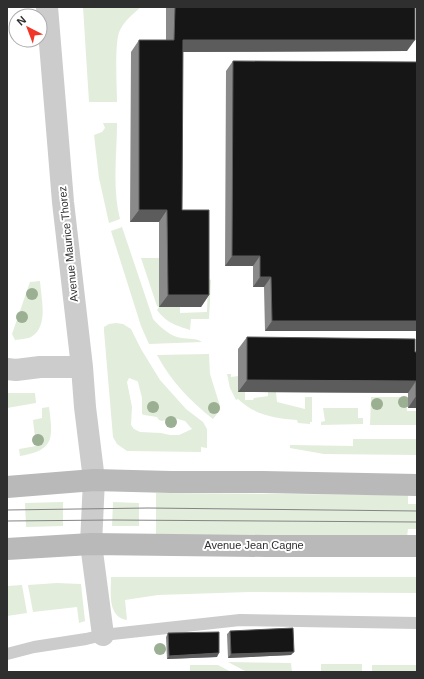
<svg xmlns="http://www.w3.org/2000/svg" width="424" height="679" viewBox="0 0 424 679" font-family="Helvetica,sans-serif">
	<rect width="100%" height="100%" fill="#fff"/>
	<path fill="#e2eddc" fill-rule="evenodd" d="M83,7H141C133,14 125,20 120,30C114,41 117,87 117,102H89Z
		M103,123H117C117,154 112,188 120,219L109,223L99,178L94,135L102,132L105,128Z
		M122,227L153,319C159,326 168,334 177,337C185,340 195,337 202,342L149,344L141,326L111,231Z
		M141,258H159V307H180V313L207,312L208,279L211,280L209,319H191L190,330C175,325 167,323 157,310L159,307L157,306Z
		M40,281C41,298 49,327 31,337C27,339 20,339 15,340L12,334L30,282Z
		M116,323L123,324L131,329L141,349L160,380L186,409L203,422L207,429V448L201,447V452L127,451L117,444L113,437L104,331V327L109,324ZM129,378L137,381L138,382L142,398V414L144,415L157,417L159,420L162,421L174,418L185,421L192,429L179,435H170L161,433L140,432L134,429L131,425L132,407L127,382Z
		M209,354L210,374L220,406V410L213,419C190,401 171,381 157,355Z
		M227,374H231V377L238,376V391L245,392V400H253L254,398L268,396V392H276L277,402L305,409V397H312V422H310V424L298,423L297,420C275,418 254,415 238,399L236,400L230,388Z
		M7,393H35L36,403L7,408Z
		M371,397H406L407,411H417V425H370Z
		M49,407C53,438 55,450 20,456L19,449L36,446L33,420L42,418V408Z
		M323,408H358V418H363V424L321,425V422L325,421Z
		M353,439H417V455L324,454L290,448V445L353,446Z
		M156,493L408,495V504H417V529H408L407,537L156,535Z
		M63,502V526L26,527L25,503Z
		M113,502L139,503V526H112Z
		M111,577H417V593L249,592L158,595L125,600L127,620C107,617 111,592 111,577Z
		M57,583L81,584L85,621L79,623L77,607L33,612L28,585Z
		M22,585L27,613L7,616V586Z
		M228,662L291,663L292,672H247Z
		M321,664H362V672H321Z
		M190,665H218L231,672H190Z
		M372,665H417V672H372Z"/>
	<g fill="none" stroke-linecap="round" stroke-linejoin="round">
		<path stroke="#ccc" stroke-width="12" d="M7,654L34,647L86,639L103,635L240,620L417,623"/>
		<path stroke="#ccc" stroke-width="22" d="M47,7L63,202L82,367L85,407L94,480L91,544L103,635
			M7,369L16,370L40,367H82"/>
		<path stroke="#b9b9b9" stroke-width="22" d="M7,487L94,480L171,482H263L417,485
			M7,549L91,544L266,546H417"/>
		<path stroke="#848484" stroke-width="1" d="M7,510L148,508L417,511
			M7,521L112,520L417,522"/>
	</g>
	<g fill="#9baf92">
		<circle cx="32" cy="294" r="6"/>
		<circle cx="22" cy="317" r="6"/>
		<circle cx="404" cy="402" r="6"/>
		<circle cx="377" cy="404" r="6"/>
		<circle cx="153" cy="407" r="6"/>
		<circle cx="214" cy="408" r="6"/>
		<circle cx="171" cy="422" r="6"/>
		<circle cx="38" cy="440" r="6"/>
		<circle cx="160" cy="649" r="6"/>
	</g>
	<path fill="#8a8a8a" d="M167,7H415L407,51L183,52L182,210L209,295L201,307H159V222H130L131,52L139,40H166V8Z
		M233,61L417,331H265L264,287H253V266H225L226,71Z
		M247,337L417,352V408H408V393L238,392V349Z
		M230,631L291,655L228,658L227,634Z
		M168,633L217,657L167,659L166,637Z"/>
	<path fill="#5c5c5c" d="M183,40H415L407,51L175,52Z
		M139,210H167L159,222H130Z
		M232,256H260L253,266H225Z
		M260,277H271L264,287H253Z
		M168,295H209L201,307H159Z
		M272,321H417V331H265Z
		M247,380L416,381L408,393L238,392Z
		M416,396H417V408H408Z
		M294,652L291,655L228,658L231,654Z
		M219,653L217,657L167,659L169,656Z"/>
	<path fill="#161616" stroke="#5c5c5c" d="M175,7H415V40H183L182,210H209V295H168L167,210H139V40H174Z
		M233,61L417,62V321H272L271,277H260V256H232Z
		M247,337L415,339V352H417V396H416V381L247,380Z
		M293,628L294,652L231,654L230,631Z
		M219,632V653L169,656L168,633Z"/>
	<g text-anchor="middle" stroke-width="4" stroke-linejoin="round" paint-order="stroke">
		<g font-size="11" fill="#2f2f2f" stroke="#fff">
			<text transform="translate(68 244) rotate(-96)" y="4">Avenue Maurice Thorez</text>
			<text x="254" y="549">Avenue Jean Cagne</text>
		</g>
	</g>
	<rect width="424" height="679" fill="none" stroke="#2f2f2f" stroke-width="16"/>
	<g transform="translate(28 28) rotate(318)"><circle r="19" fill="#ffffff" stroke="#acacac"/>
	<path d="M0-3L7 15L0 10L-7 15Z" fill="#f03626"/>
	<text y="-6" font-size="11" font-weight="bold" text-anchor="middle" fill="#2f2f2f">N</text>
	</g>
</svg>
